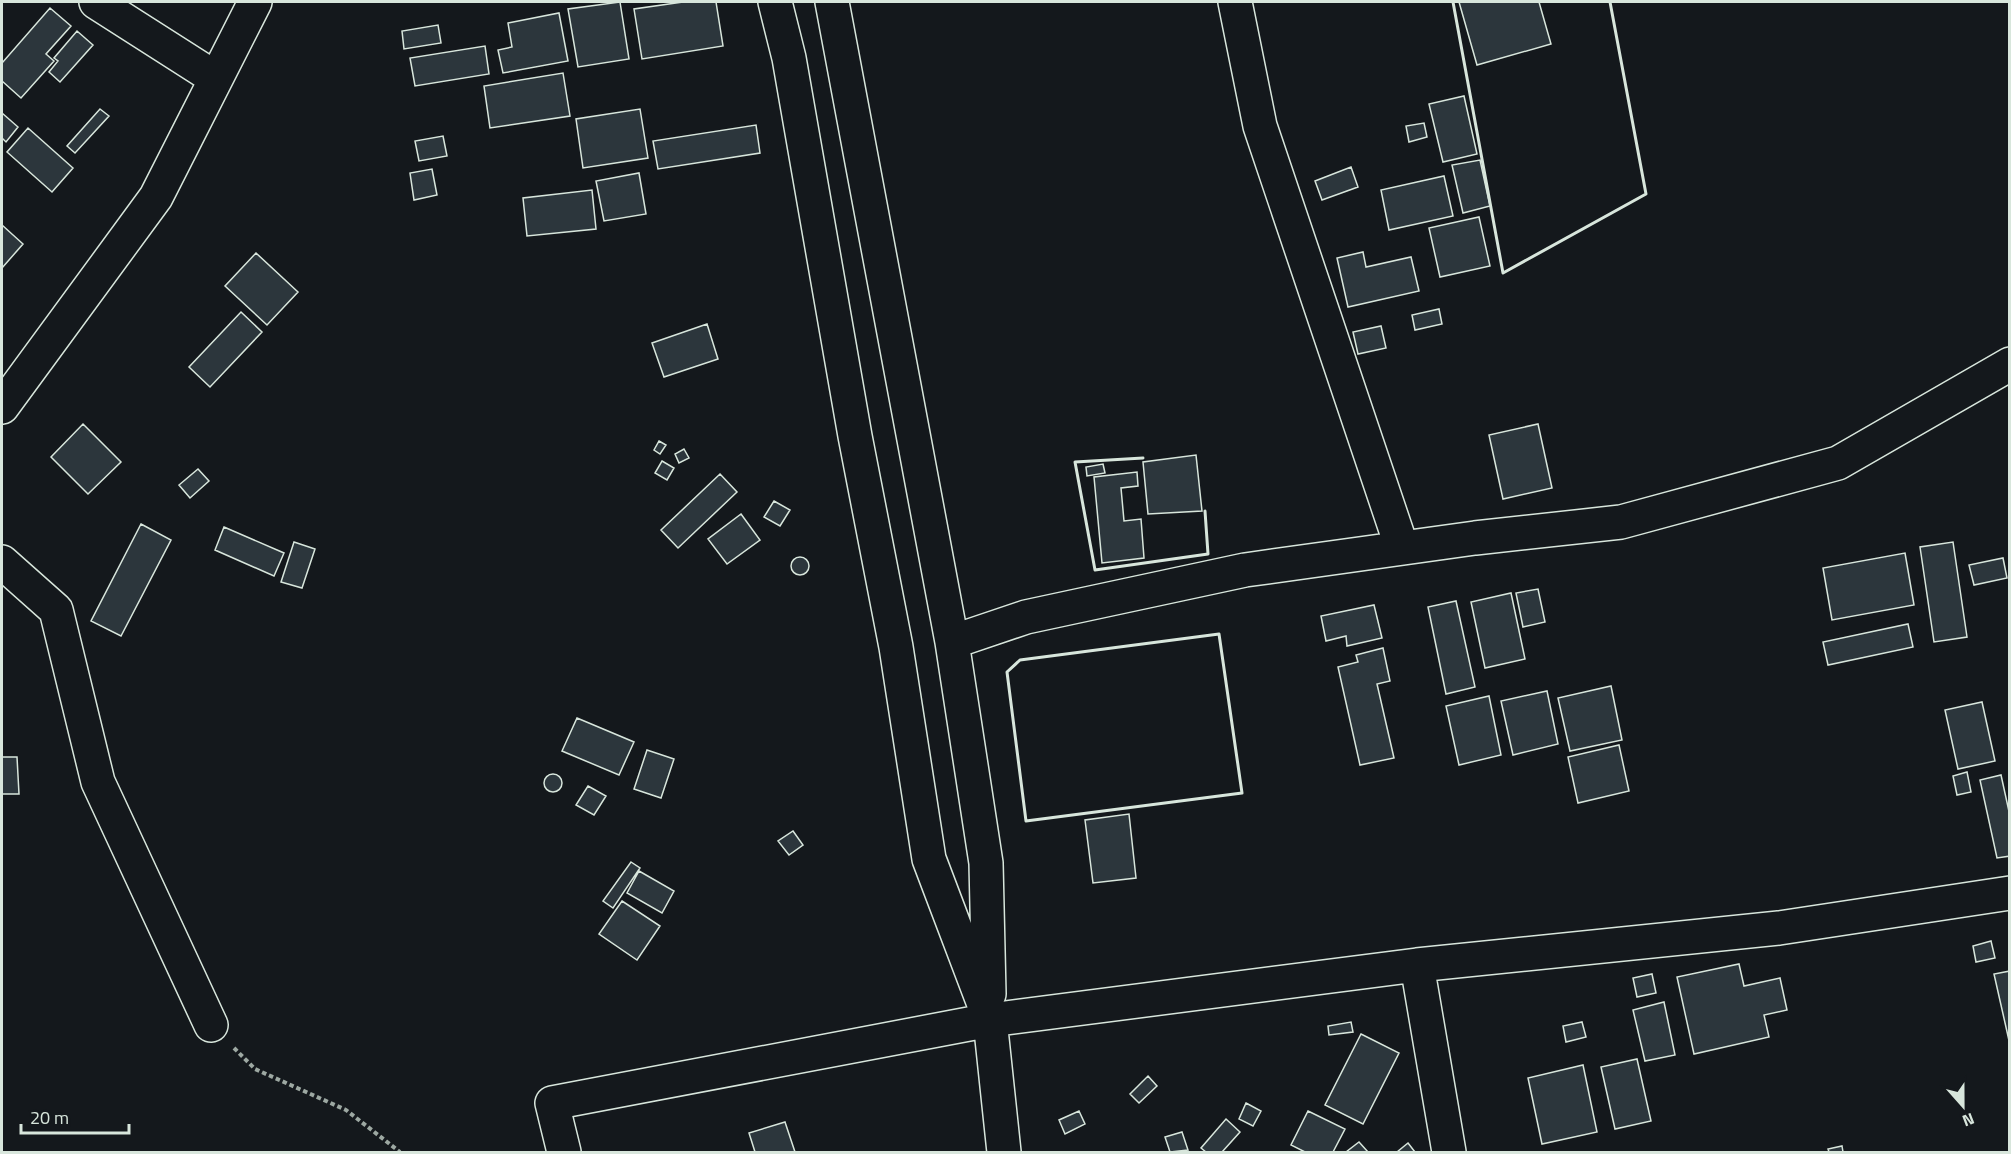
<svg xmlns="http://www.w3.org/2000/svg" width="2011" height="1154" viewBox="0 0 2011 1154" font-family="'Titillium Web',sans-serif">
	<rect width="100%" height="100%" fill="#14181c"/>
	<path fill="#2c363c" stroke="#d8e6dc" stroke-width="1.5" d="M620,2L629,59L578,67L568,9Z
		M683,2H716L723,46L642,59L634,9Z
		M1459,2H1539L1551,44L1477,65Z
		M50,8L71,26L46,54L54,61L21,98L2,81V63Z
		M559,13L568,61L503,73L498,50L512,47L508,23Z
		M438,25L441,43L404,49L402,31Z
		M77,31L93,45L60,82L49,72L58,61L54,58Z
		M485,46L489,74L415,86L410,58Z
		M563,73L570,116L490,128L484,86Z
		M1464,96L1477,154L1443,162L1429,104Z
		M100,109L109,116L75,153L67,146Z
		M640,109L648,158L583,168L576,119Z
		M2,113L18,127L6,142L2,138Z
		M1424,123L1427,137L1409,142L1406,126Z
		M756,125L760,153L658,169L653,141Z
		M28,128L73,168L52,192L7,152Z
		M443,136L447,156L419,161L415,141Z
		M1480,160L1490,206L1463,213L1452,165Z
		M1351,167L1358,187L1322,200L1315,181Z
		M432,169L437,195L414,200L410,173Z
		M639,173L646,214L604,221L596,181Z
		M1444,176L1453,216L1389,230L1381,190Z
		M592,190L596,229L527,236L523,198Z
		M1479,217L1490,266L1440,277L1429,228Z
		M2,225L23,244L2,268Z
		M1363,252L1366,267L1411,257L1419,291L1348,307L1337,258Z
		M256,253L298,292L267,325L225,286Z
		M1439,309L1442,324L1415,330L1412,315Z
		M241,312L262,332L210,387L189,367Z
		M707,324L718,359L664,377L652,343Z
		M1381,326L1386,348L1358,354L1353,332Z
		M83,424L121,462L88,494L51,457Z
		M1538,424L1552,488L1503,499L1489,435Z
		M659,441L666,445L660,454L654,450Z
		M684,449L689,458L679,463L675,454Z
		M1196,455L1202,511L1148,514L1143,462Z
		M662,461L674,468L667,480L655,473Z
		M1103,464L1105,473L1087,476L1086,467Z
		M198,469L209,481L190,498L179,485Z
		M1137,472L1138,486L1121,488L1124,521L1141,519L1144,558L1102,563L1094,477Z
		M720,474L737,492L678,548L661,530Z
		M774,501L790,510L780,526L764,517Z
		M741,514L760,540L727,564L708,539Z
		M141,524L171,540L121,636L91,621Z
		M224,527L284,553L274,576L215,550Z
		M294,542L315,549L302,588L281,582Z
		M1953,542L1967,637L1934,642L1920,547Z
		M1905,553L1914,605L1832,620L1823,568Z
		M791 566a9 9 0 1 1 18 0a9 9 0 1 1-18 0Z
		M2003,558L2007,578L1974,585L1969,565Z
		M1538,589L1545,622L1523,627L1516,593Z
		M1511,593L1525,659L1485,668L1471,602Z
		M1456,601L1475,687L1446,694L1428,607Z
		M1374,605L1382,638L1347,646L1346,636L1326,641L1321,616Z
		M1908,624L1913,647L1828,665L1823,642Z
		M1383,648L1390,681L1377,684L1394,758L1360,765L1338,667L1358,662L1356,655Z
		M1611,686L1622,740L1570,751L1558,698Z
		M1547,691L1558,744L1513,755L1501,701Z
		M1489,696L1501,755L1459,765L1446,706Z
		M1982,702L1995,761L1958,769L1945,710Z
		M577,718L634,742L619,775L562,751Z
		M1619,745L1629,791L1578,803L1568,757Z
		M647,750L674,759L661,798L634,789Z
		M2,757H17L19,794H2Z
		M1967,772L1971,792L1957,795L1953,776Z
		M544 783a9 9 0 1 1 18 0a9 9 0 1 1-18 0Z
		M2001,775L2010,816V856L1997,858L1980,780Z
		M588,786L606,796L594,815L576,805Z
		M1129,814L1136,878L1093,883L1085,820Z
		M793,831L803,845L789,855L778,841Z
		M631,862L640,868L613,908L603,901Z
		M639,871L674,891L662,913L627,893Z
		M622,901L660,926L637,960L599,934Z
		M1991,941L1995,958L1976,962L1973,946Z
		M1739,964L1744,986L1780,978L1787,1010L1764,1015L1769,1037L1694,1054L1677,977Z
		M2010,971V1045L1994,974Z
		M1652,974L1656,993L1637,997L1633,978Z
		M1664,1002L1675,1055L1645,1061L1633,1010Z
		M1351,1022L1353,1032L1329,1035L1328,1026Z
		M1582,1022L1586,1037L1566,1042L1563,1026Z
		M1361,1034L1399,1053L1363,1124L1325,1105Z
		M1637,1059L1651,1121L1615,1129L1601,1067Z
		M1583,1065L1597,1132L1542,1144L1528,1078Z
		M1148,1076L1157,1086L1139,1103L1130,1094Z
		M1246,1103L1261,1111L1253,1126L1239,1119Z
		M1079,1111L1085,1124L1065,1134L1059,1120Z
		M1308,1111L1345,1129L1333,1152H1305L1291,1145Z
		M1226,1119L1240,1132L1222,1152H1206L1201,1148Z
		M785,1122L795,1152H755L749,1133Z
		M1182,1132L1188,1150L1170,1152L1165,1137Z
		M1359,1142L1368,1152H1346Z
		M1408,1143L1415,1152H1397Z
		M1842,1146L1843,1152H1829L1828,1149Z"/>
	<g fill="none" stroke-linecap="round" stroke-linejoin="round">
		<g stroke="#d8e6dc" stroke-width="36">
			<path id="street" d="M96,2L215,78
				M775,2L789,58L855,436L896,647L929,859L990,1020L1004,1152
				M832,2L952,642L986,863L989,994
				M1235,2L1260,126L1402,548
				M2,407L156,197L255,2
				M2,562L56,610L98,782L211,1025
				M952,642L1026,617L1245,570L1475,538L1621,522L1838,463L2010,364
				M1417,965L1449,1152
				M564,1152L552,1103L990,1020L1417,965L1779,928L2010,893"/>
		</g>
		<path stroke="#9da8a2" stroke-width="4" stroke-dasharray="4.5 3" stroke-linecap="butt" d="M234,1048L255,1069L346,1110L400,1152"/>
		<use href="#street" stroke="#14181c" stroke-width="33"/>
		<path stroke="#d8e6dc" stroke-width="3" d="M1453,2L1503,273L1646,194L1610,2
			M1143,458L1075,462L1095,570L1208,554L1205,511
			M1219,634L1242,793L1026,821L1007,672L1020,660Z"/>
	</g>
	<rect width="2011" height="1154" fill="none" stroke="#d8e6dc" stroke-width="6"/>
	<g transform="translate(1963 1106) rotate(159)" stroke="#14181c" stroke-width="4.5" paint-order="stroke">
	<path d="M0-4.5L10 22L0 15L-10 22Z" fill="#d8e6dc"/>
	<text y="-9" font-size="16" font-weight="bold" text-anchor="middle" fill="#d8e6dc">N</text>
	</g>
	<path d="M21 1124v9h108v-9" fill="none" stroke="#d8e6dc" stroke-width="3"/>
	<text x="30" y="1124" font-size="18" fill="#d8e6dc" stroke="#14181c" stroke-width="4.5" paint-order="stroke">20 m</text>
</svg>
